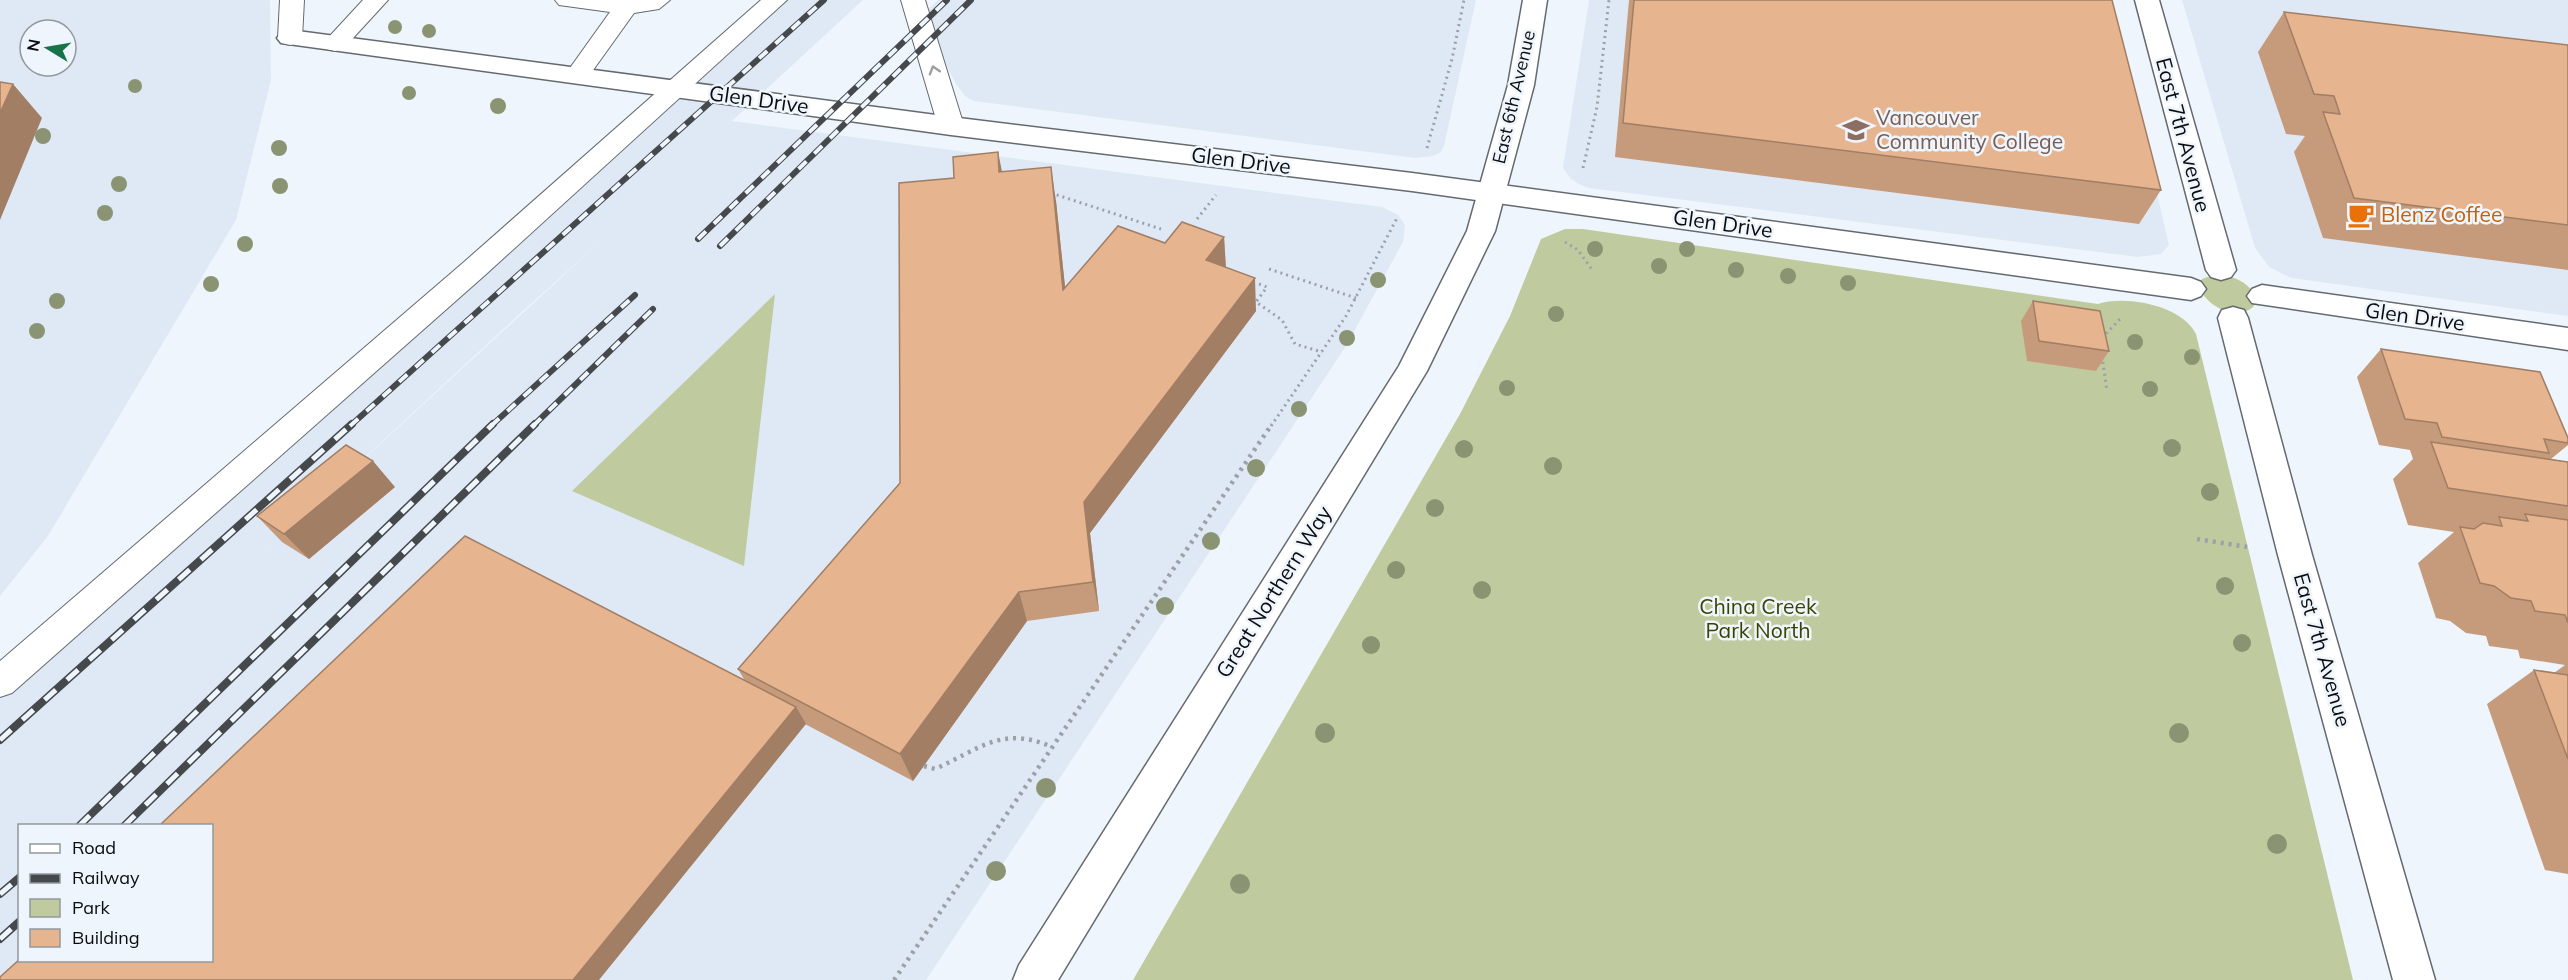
<svg xmlns="http://www.w3.org/2000/svg" width="2568" height="980" viewBox="0 0 2568 980" font-family="Mulish,sans-serif">
	<rect width="100%" height="100%" fill="#eff5fc"/>
	<path fill="#dfe9f6" fill-rule="evenodd" d="M0,0H270L271,80L236,220L48,536L0,596ZM30,30H66V66H30Z
		M761,0H863L732,121L1382,207L1398,215L1405,225L1403,242L1346,346L926,980H0V660L520,215ZM603,239L254,560L511,322ZM20,826H212V960H20Z
		M938,0H1476L1444,146L1441,152L1433,156L1415,158L974,101L966,97L956,84L921,16Z
		M1589,0H2112L2169,245L2161,254L2138,257L1589,188L1579,184L1571,179L1563,168Z
		M2182,0H2568V316L2291,278L2269,267L2255,248Z"/>
	<path fill="#c0ca9f" d="M1565,229H1583L2098,304C2125,295 2182,305 2196,334L2353,980H1133L1460,414L1510,316L1541,239Z
		M2216,274C2234,276 2251,282 2257,301C2245,326 2202,307 2199,284L2202,279Z
		M775,294L744,566L572,491Z"/>
	<g fill="none" stroke-linecap="round" stroke-linejoin="round">
		<g stroke="#656a70" stroke-width="2">
			<path id="lane" d="M280,0H304L302,38L298,43L290,45L282,43L278,38Z
				M363,0H388L343,49L335,51L327,49L323,44L327,39Z
				M555,0H670L659,9L634,13L586,80L577,83L568,80L565,75L610,12L559,5Z
				M761,0H787L484,276L12,693L0,697V661L464,262Z
				M901,0H925L964,126L960,132L951,134L942,132L938,126Z"/>
		</g>
		<g stroke="#656a70" stroke-width="3">
			<path id="street" d="M2135,0H2159L2236,270L2231,277L2221,280L2211,277L2206,270Z
				M290,30L951,117L1412,173L2191,278L2201,282L2206,289L2201,296L2191,300L1412,191L951,135L281,43L277,38L281,33Z
				M2262,285L2568,328V350L2252,303L2247,296L2252,289Z
				M2233,307L2244,310L2248,318L2312,555L2435,980H2393L2278,555L2218,318L2222,310Z"/>
		</g>
		<g stroke="#656a70" stroke-width="3">
			<path id="secondary" d="M1523,0H1547L1534,85L1495,231L1427,371L1058,980H1013L1019,965L1399,366L1467,231L1508,85Z"/>
		</g>
		<path stroke="#9da1a7" stroke-width="3" stroke-dasharray="2 4" stroke-linecap="butt" d="M1427,148L1452,59L1464,0
			M1583,168L1597,107L1609,0
			M1051,193L1161,229
			M1197,219L1216,195
			M1565,242L1578,250L1593,271
			M1269,269L1356,298
			M1259,284L1267,287L1256,302L1282,320L1295,344L1322,352
			M2102,338L2121,318
			M2102,356L2107,391
			M1271,426L1346,316L1397,218"/>
		<path stroke="#9da1a7" stroke-width="4.5" stroke-dasharray="3 5" stroke-linecap="butt" d="M2197,539L2247,547
			M924,766L935,769C980,749 1002,725 1052,747
			M894,980L1272,424"/>
		<use href="#lane" fill="#fff" fill-rule="evenodd"/>
		<use href="#street" fill="#fff" fill-rule="evenodd"/>
		<use href="#secondary" fill="#fff" fill-rule="evenodd"/>
		<g stroke="#46494c" stroke-width="6">
			<path id="rail-far1" d="M698,239L947,0
				M720,246L971,0
				M350,426L824,0
				M491,426L635,295
				M533,426L653,309"/>
		</g>
		<g stroke="#46494c" stroke-width="8">
			<path id="rail" d="M0,740L352,424
				M79,826L493,424
				M124,826L535,424
				M0,894L20,877
				M0,939L20,921"/>
		</g>
		<use href="#rail-far1" stroke="#eff5fc" stroke-width="4" stroke-dasharray="11" stroke-linecap="butt"/>
		<use href="#rail" stroke="#eff5fc" stroke-width="5" stroke-dasharray="15" stroke-linecap="butt"/>
	</g>
	<g fill="#8b9472">
		<circle cx="395" cy="27" r="7"/>
		<circle cx="429" cy="31" r="7"/>
		<circle cx="135" cy="86" r="7"/>
		<circle cx="409" cy="93" r="7"/>
		<circle cx="498" cy="106" r="8"/>
		<circle cx="43" cy="136" r="8"/>
		<circle cx="279" cy="148" r="8"/>
		<circle cx="119" cy="184" r="8"/>
		<circle cx="280" cy="186" r="8"/>
		<circle cx="105" cy="213" r="8"/>
		<circle cx="245" cy="244" r="8"/>
		<circle cx="1595" cy="249" r="8"/>
		<circle cx="1687" cy="249" r="8"/>
		<circle cx="1659" cy="266" r="8"/>
		<circle cx="1736" cy="270" r="8"/>
		<circle cx="1788" cy="276" r="8"/>
		<circle cx="1378" cy="280" r="8"/>
		<circle cx="1848" cy="283" r="8"/>
		<circle cx="211" cy="284" r="8"/>
		<circle cx="57" cy="301" r="8"/>
		<circle cx="1556" cy="314" r="8"/>
		<circle cx="37" cy="331" r="8"/>
		<circle cx="1347" cy="338" r="8"/>
		<circle cx="2135" cy="342" r="8"/>
		<circle cx="2192" cy="357" r="8"/>
		<circle cx="1507" cy="388" r="8"/>
		<circle cx="2150" cy="389" r="8"/>
		<circle cx="1299" cy="409" r="8"/>
		<circle cx="2172" cy="448" r="9"/>
		<circle cx="1464" cy="449" r="9"/>
		<circle cx="1553" cy="466" r="9"/>
		<circle cx="1256" cy="468" r="9"/>
		<circle cx="2210" cy="492" r="9"/>
		<circle cx="1435" cy="508" r="9"/>
		<circle cx="1211" cy="541" r="9"/>
		<circle cx="1396" cy="570" r="9"/>
		<circle cx="2225" cy="586" r="9"/>
		<circle cx="1482" cy="590" r="9"/>
		<circle cx="1165" cy="606" r="9"/>
		<circle cx="2242" cy="643" r="9"/>
		<circle cx="1371" cy="645" r="9"/>
		<circle cx="1325" cy="733" r="10"/>
		<circle cx="2179" cy="733" r="10"/>
		<circle cx="1046" cy="788" r="10"/>
		<circle cx="2277" cy="844" r="10"/>
		<circle cx="996" cy="871" r="10"/>
		<circle cx="1240" cy="884" r="10"/>
	</g>
	<path fill="#c69b7b" d="M1629,0H2112L2161,190L2139,224L1615,157Z
		M2284,12L2568,45V270L2323,238L2294,152L2305,136L2286,134L2258,52Z
		M1002,172L1056,201L1065,288L1165,243L1224,237L1226,267L1256,311L1090,533L1099,611L1027,621L913,781L805,724L745,681L738,669L900,483Z
		M2033,301L2109,351L2096,371L2027,361L2021,321Z
		M2381,349L2568,438V445L2551,459L2568,462V874L2545,870L2487,704L2534,670L2554,673L2565,665L2520,658L2518,650L2489,646L2486,636L2466,633L2450,621L2436,618L2418,563L2454,532L2408,525L2393,479L2413,459L2410,450L2379,445L2357,377Z
		M395,487L309,559L282,542L257,516Z"/>
	<path fill="#a17e64" d="M13,84L42,118L0,220V113Z
		M998,152L1005,186L999,172Z
		M1051,167L1056,201L1069,324L1063,290Z
		M1224,237L1226,271L1206,260Z
		M1255,278L1256,311L1090,533L1099,611L1093,582L1084,502Z
		M373,461L395,487L309,559L284,534Z
		M1019,592L1027,621L913,781L900,754Z
		M796,707L806,724L599,980H573Z"/>
	<path fill="#e6b48f" stroke="#a17e64" stroke-width="1.5" d="M1634,0H2112L2161,190L1623,123Z
		M2284,12L2568,45V225L2354,198L2323,112L2340,114L2334,96L2314,94Z
		M0,82L13,84L0,113Z
		M998,152L999,172L1051,167L1063,290L1118,226L1165,243L1182,222L1224,237L1206,260L1255,278L1084,502L1093,582L1019,592L900,754L738,669L900,483L899,183L954,178L953,157Z
		M2033,301L2100,311L2109,351L2039,341Z
		M2381,349L2540,372L2568,438V443L2544,439L2549,453L2442,437L2437,423L2405,419Z
		M2431,442L2568,462V506L2448,488Z
		M346,445L373,461L284,534L257,516Z
		M2525,514L2568,520V623L2565,615L2535,611L2531,601L2511,598L2494,586L2480,583L2460,527L2474,529L2483,523L2502,526L2499,517L2528,521Z
		M465,536L796,707L573,980H0V977L20,959V960H212V825H160Z
		M2534,670L2568,675V759Z"/>
	<defs><path id="oneway-chevron" d="M-2-3.5L2.5 0L-2 3.5" fill="none" stroke-width="1.6" stroke-linecap="round" stroke-linejoin="round" transform="scale(1.5)"/></defs>
	<use stroke="#9d9e9f" href="#oneway-chevron" transform="translate(934 70) rotate(-107)"/>
	<defs>
		<g id="university-bare" transform="scale(2.07)"><path d="M0-5L7-2L0 1L-7-2ZM-4 1L0 2.5L4 1V4Q0 6-4 4Z" fill="#8d6e63" stroke="#eff5fc" stroke-width="2.5" paint-order="stroke"/></g>
		<g id="cafe-bare" transform="scale(2.07)"><path d="M-5.5-4.5H6V0H3Q3 3.5 0 3.5H-2.5Q-5.5 3.5-5.5 0ZM3-3.2v2h1.7v-2ZM-6 4.5H4V6H-6Z" fill="#e8710a" stroke="#eff5fc" stroke-width="2.5" paint-order="stroke"/></g>
	</defs>
	<g fill-rule="evenodd">
		<use href="#university-bare" x="1856" y="130"/>
		<use href="#cafe-bare" x="2361" y="215"/>
	</g>
	<g text-anchor="middle" stroke-width="5" stroke-linejoin="round" paint-order="stroke">
		<g font-size="18" fill="#0a0c0e" stroke="#eff5fc">
			<text transform="translate(1514 97) rotate(-77)" y="6">East 6th Avenue</text>
		</g>
		<g font-size="21" fill="#0a0c0e" stroke="#eff5fc">
			<text transform="translate(759 100) rotate(8)" y="7">Glen Drive</text>
			<text transform="translate(2183 135) rotate(75)" y="7">East 7th Avenue</text>
			<text transform="translate(1241 161) rotate(7)" y="7">Glen Drive</text>
			<text transform="translate(1723 224) rotate(8)" y="7">Glen Drive</text>
			<text transform="translate(2415 317) rotate(8)" y="7">Glen Drive</text>
			<text transform="translate(1274 592) rotate(-58)" y="7">Great Northern Way</text>
			<text transform="translate(2322 650) rotate(74)" y="7">East 7th Avenue</text>
		</g>
		<g font-size="21" fill="#785e54" stroke="#eff5fc" text-anchor="start">
			<text x="1876" y="125">Vancouver<tspan x="1876" dy="24">Community College</tspan></text>
		</g>
		<g font-size="21" fill="#c56008" stroke="#eff5fc" text-anchor="start">
			<text x="2381" y="222">Blenz Coffee</text>
		</g>
		<g font-size="21" fill="#3a4401" stroke="#eff5fc">
			<text x="1758" y="614">China Creek<tspan x="1758" dy="24">Park North</tspan></text>
		</g>
	</g>
	<rect x="18" y="824" width="195" height="138" fill="#eff5fc" stroke="#93989d" stroke-width="1.5"/>
	<rect x="30" y="844" width="30" height="9" fill="#ffffff" stroke="#93989d" stroke-width="1.5"/>
	<text x="72" y="854" font-size="18" fill="#0a0c0e">Road</text>
	<rect x="30" y="874" width="30" height="9" fill="#46494c" stroke="#93989d" stroke-width="1.5"/>
	<text x="72" y="884" font-size="18" fill="#0a0c0e">Railway</text>
	<rect x="30" y="899" width="30" height="18" fill="#c0ca9f" stroke="#93989d" stroke-width="1.5"/>
	<text x="72" y="914" font-size="18" fill="#0a0c0e">Park</text>
	<rect x="30" y="929" width="30" height="18" fill="#e6b48f" stroke="#93989d" stroke-width="1.5"/>
	<text x="72" y="944" font-size="18" fill="#0a0c0e">Building</text>
	<g transform="translate(48 48) rotate(281)"><circle r="28" fill="#eff5fc" stroke="#93989d" stroke-width="1.5"/>
	<path d="M0-4.5L10 22L0 15L-10 22Z" fill="#177348"/>
	<text y="-9" font-size="16" font-weight="bold" text-anchor="middle" fill="#0a0c0e">N</text>
	</g>
</svg>
